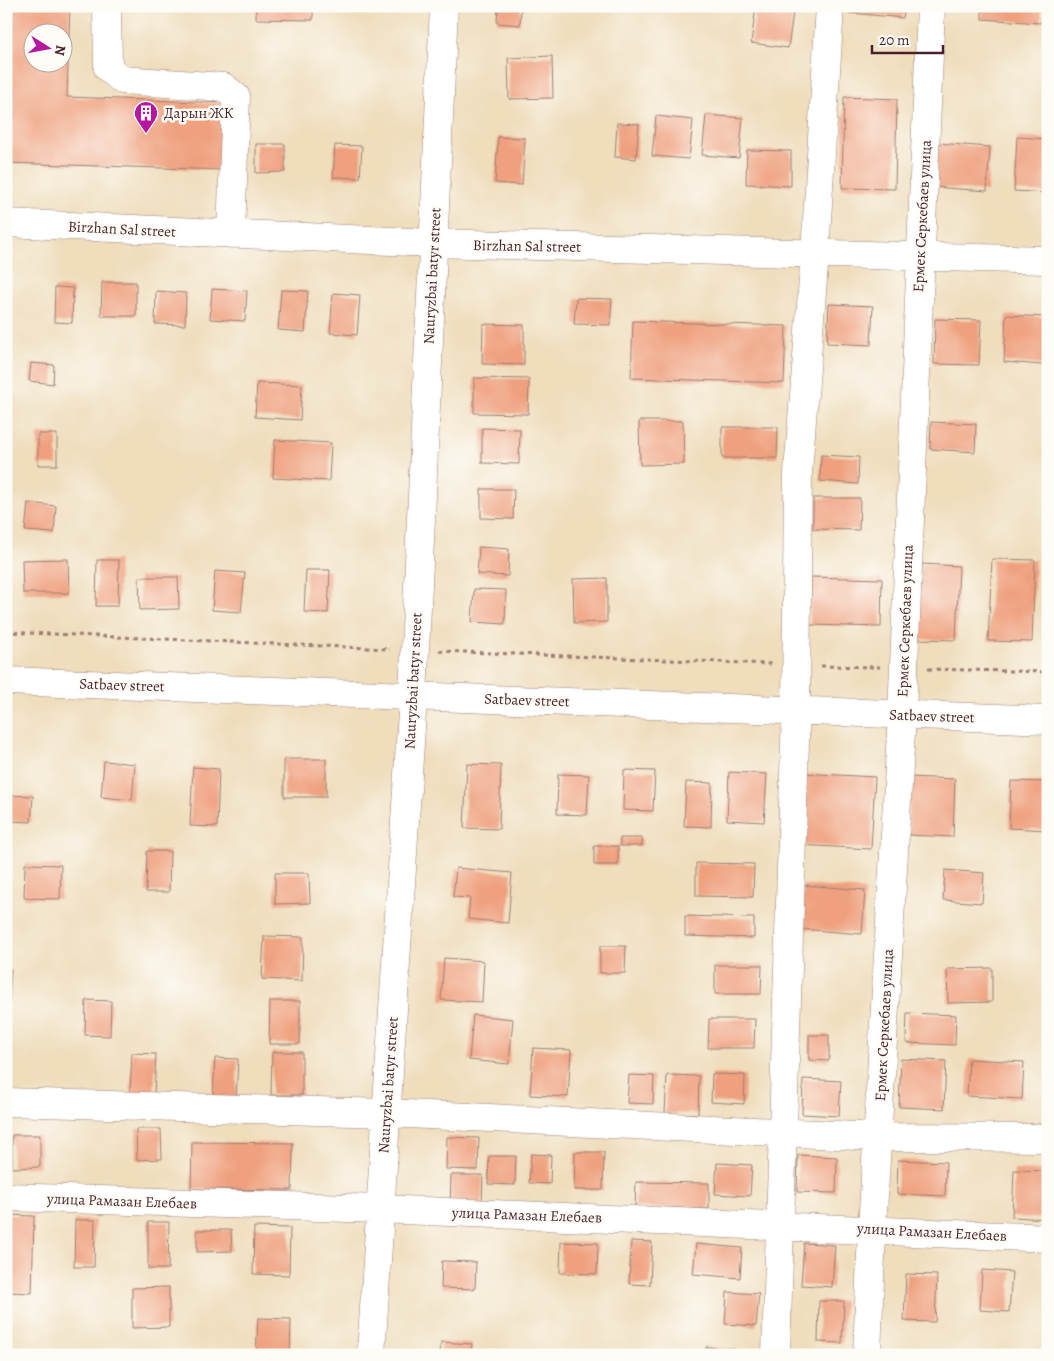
<svg xmlns="http://www.w3.org/2000/svg" width="1054" height="1361" viewBox="0 0 1054 1361" font-family="Alegreya,serif">
	<rect width="100%" height="100%" fill="#fdfcf7"/>
	<filter id="ink" filterUnits="userSpaceOnUse"><feTurbulence type="fractalNoise" baseFrequency=".02" numOctaves="2"/><feDisplacementMap in="SourceGraphic" scale="10" xChannelSelector="R" yChannelSelector="G"/><feConvolveMatrix kernelMatrix="1 2 1 2 8 2 1 2 1" color-interpolation-filters="sRGB"/></filter>
	<filter id="wash" filterUnits="userSpaceOnUse"><feTurbulence type="fractalNoise" baseFrequency=".0096" numOctaves="4" result="noise"/><feDisplacementMap in="SourceGraphic" scale="20" xChannelSelector="R" yChannelSelector="G"/><feGaussianBlur stdDeviation="1.12" result="paint"/><feColorMatrix in="noise" values="0 0 0 0 0 0 0 0 0 0 0 0 0 0 0 0 0 1.4 0 .05"/><feComposite in="paint" operator="in"/></filter>
	<g filter="url(#wash)">
		<rect width="100%" height="100%" fill="#efddbc"/>
		<g id="blocks">
			<path fill="#efa07e" fill-rule="evenodd" d="M6,6H70L67,97L227,103L224,170L6,163ZM32,32H62V62H32Z
				M256,6H313V20L256,19Z
				M498,6H521L520,25L497,23Z
				M756,6H794L788,48L751,43Z
				M841,6H905L903,18L840,12Z
				M982,6H1042L1041,23L982,19Z
				M552,56L553,98L509,99L508,58Z
				M844,97L897,99L895,189L842,188Z
				M706,115L743,118L739,158L702,155Z
				M656,116L693,120L689,159L652,156Z
				M617,123L639,124L636,159L615,157Z
				M498,137L525,138L522,185L495,183Z
				M1017,137L1048,139V193L1014,191Z
				M937,143L990,147L987,191L933,187Z
				M256,144H285V172L256,173Z
				M335,145L362,146L360,178L333,177Z
				M747,150L791,151V186L746,184Z
				M102,282H136V316H101Z
				M55,287L73,288L72,323L54,322Z
				M212,289L247,291L245,321L210,319Z
				M281,290L308,291L305,332L278,330Z
				M156,291L186,293L185,325L155,324Z
				M333,293L360,295L357,335L330,333Z
				M576,298L612,299L610,325L574,324Z
				M829,304L873,306L871,345L827,343Z
				M1006,315L1046,317L1043,365L1004,362Z
				M935,319L981,320L979,365L934,364Z
				M633,321L786,326L784,383L631,378Z
				M483,324L524,325V365L482,364Z
				M31,363L54,365L53,384L29,381Z
				M474,378L529,379L528,414L474,413Z
				M257,383L302,385L300,420L255,417Z
				M639,421H683L684,464L640,465Z
				M931,422L976,424L975,452L930,449Z
				M722,427H778L777,458H722Z
				M482,428L520,429L519,464L482,463Z
				M38,434H57V465H38Z
				M275,440L331,443L329,481L273,478Z
				M821,455L859,457L858,484L820,481Z
				M481,489H514L513,519L481,518Z
				M813,498H860L859,530L813,529Z
				M28,503L56,506L54,533L25,531Z
				M479,547L509,549L508,576L477,574Z
				M68,559L69,593H23L22,560Z
				M992,559L1035,560L1032,642L988,641Z
				M97,560H119L118,606H96Z
				M922,564L959,566L956,640L918,639Z
				M306,570H330L328,613L304,612Z
				M215,571L245,573L241,612L212,610Z
				M139,577H178L179,609L140,610Z
				M811,577L882,579L881,627L810,625Z
				M607,578V622L574,623L573,579Z
				M474,589L506,590L505,624L472,622Z
				M284,759H326V797H284Z
				M104,761L135,764L132,800L101,797Z
				M467,764L501,765L499,829L464,828Z
				M193,767L219,769L217,827L190,826Z
				M624,770L655,771L653,811L623,810Z
				M729,772L767,774L764,822L727,820Z
				M801,773L875,777L871,849L797,845Z
				M558,774L589,775L587,815L557,814Z
				M910,777L955,779L953,837L908,835Z
				M1011,781L1048,782V830L1009,828Z
				M686,782L712,783L711,827L684,826Z
				M6,795L33,796L31,822L6,821Z
				M620,838H642V846H620Z
				M594,846H618V865H594Z
				M147,851H170L169,892H146Z
				M696,863L754,864L753,897L696,896Z
				M25,864L61,865L60,899L24,898Z
				M456,868L512,873L508,923L468,919L470,898L453,897Z
				M945,870L984,873L982,903L943,900Z
				M275,873H309L310,903L275,904Z
				M803,885L865,890L862,934L800,929Z
				M685,916L754,918V938L685,936Z
				M264,936L303,937L302,981L262,979Z
				M600,946H626L625,973H600Z
				M444,958L484,961L482,1002L441,1000Z
				M715,965H762L761,994H715Z
				M992,968V1002L948,1003L947,969Z
				M6,969H11L9,1006H6Z
				M86,1000L111,1001L110,1036L85,1035Z
				M270,1001H300V1044H269Z
				M907,1013L956,1015L955,1045L906,1043Z
				M473,1015L513,1019L509,1064L469,1060Z
				M709,1019H755L754,1048H708Z
				M809,1035H829V1061L809,1060Z
				M533,1048L571,1050L568,1097L530,1095Z
				M272,1052H302V1095H271Z
				M132,1053L156,1054L154,1095L130,1093Z
				M215,1058L238,1059L236,1099L213,1098Z
				M901,1059L946,1061L944,1109L899,1107Z
				M969,1059L1024,1062L1022,1099L967,1096Z
				M712,1074L745,1075L744,1104L711,1102Z
				M629,1075L654,1076L653,1104L627,1103Z
				M667,1075L699,1076L698,1114L665,1113Z
				M803,1079L841,1081L839,1116L802,1114Z
				M136,1129H161L162,1159L137,1160Z
				M12,1135H40V1167L12,1168Z
				M447,1137L479,1138L478,1170L446,1169Z
				M192,1142L293,1143L292,1190L191,1189Z
				M575,1152H604L603,1190H574Z
				M531,1154L551,1155L550,1184L529,1183Z
				M798,1155L837,1157L836,1193L797,1192Z
				M489,1156H516L515,1185L488,1184Z
				M898,1160L946,1162L945,1196L897,1194Z
				M717,1163L752,1165L750,1196L715,1194Z
				M1014,1170L1048,1171V1219L1012,1217Z
				M451,1175H483L482,1207H450Z
				M636,1182L709,1183V1209L635,1207Z
				M6,1215L34,1216L32,1293L6,1292Z
				M75,1220H95L94,1267H74Z
				M148,1222H169L168,1269H148Z
				M254,1227L290,1228L289,1275L253,1274Z
				M197,1230H231L232,1251L197,1252Z
				M631,1241L652,1242L650,1285L629,1284Z
				M561,1242L598,1243L597,1274L560,1273Z
				M804,1243L835,1245L832,1287L801,1285Z
				M696,1244L742,1248L740,1278L693,1274Z
				M442,1261L476,1262L475,1289L441,1288Z
				M982,1270L1012,1272L1009,1312L980,1310Z
				M906,1274L937,1275L935,1322L904,1321Z
				M169,1287V1327L132,1328V1288Z
				M727,1292L759,1294L756,1326L725,1324Z
				M819,1301H844L842,1343L818,1342Z
				M258,1318L291,1319L290,1355H256Z
				M441,1342L472,1344L471,1355H440Z
				M706,1347L735,1349V1355H706Z"/>
		</g>
	</g>
	<g filter="url(#ink)">
		<use href="#blocks" fill-opacity="0" stroke="#9c7e74" stroke-width="1"/>
		<g fill="none" stroke-linecap="round" stroke-linejoin="round">
			<g stroke="#9c7e74" stroke-width="29">
				<path id="minor" d="M107,6L108,68L122,80L224,87L236,97L231,234
					M6,223L433,243L1048,260
					M6,681L1048,720
					M6,1102L386,1113L877,1137L1048,1138
					M6,1197L380,1209L1048,1238
					M371,1355L413,696L444,6
					M776,1355L796,709L798,472L815,253L830,6
					M867,1355L872,1229L902,715L931,6"/>
			</g>
			<path stroke="#9c7e74" stroke-width="3" stroke-dasharray="4 4" stroke-linecap="butt" d="M6,632L390,649
				M439,651L772,664
				M821,666L880,667
				M928,669L1048,672"/>
			<use href="#minor" stroke="#fff" stroke-width="28"/>
		</g>
	</g>
	<defs>
		<g id="building-pin" transform="scale(1.25)"><path d="M0 17L-7.5 6A9.5 9.5 0 1 1 7.5 6Z" fill="#b5179e" stroke="#fdfcf7"/><path d="M-4-6H4V6H1V3H-1V6H-4ZM-2.5-4.3h1.7v1.8h-1.7ZM.8-4.3h1.7v1.8H.8ZM-2.5-1h1.7V.8h-1.7ZM.8-1h1.7V.8H.8Z" fill="#fff"/></g>
	</defs>
	<g fill-rule="evenodd">
		<use href="#building-pin" x="146" y="113"/>
	</g>
	<g text-anchor="middle" stroke-width="5" stroke-linejoin="round" paint-order="stroke">
		<g font-size="15" fill="#4a1f2b" stroke="#fdfcf7" text-anchor="start">
			<text x="164" y="118">Дарын ЖК</text>
		</g>
		<g font-size="15" fill="#4a1f2b" stroke="#fdfcf7">
			<text transform="translate(922 216) rotate(-87)" y="5">Ермек Серкебаев улица</text>
			<text transform="translate(122 229) rotate(3)" y="5">Birzhan Sal street</text>
			<text transform="translate(527 246) rotate(1)" y="5">Birzhan Sal street</text>
			<text transform="translate(432 276) rotate(-87)" y="5">Nauryzbai batyr street</text>
			<text transform="translate(905 621) rotate(-88)" y="5">Ермек Серкебаев улица</text>
			<text transform="translate(413 681) rotate(-87)" y="5">Nauryzbai batyr street</text>
			<text transform="translate(122 685) rotate(2)" y="5">Satbaev street</text>
			<text transform="translate(527 700) rotate(2)" y="5">Satbaev street</text>
			<text transform="translate(932 716) rotate(2)" y="5">Satbaev street</text>
			<text transform="translate(884 1025) rotate(-87)" y="5">Ермек Серкебаев улица</text>
			<text transform="translate(388 1085) rotate(-86)" y="5">Nauryzbai batyr street</text>
			<text transform="translate(122 1201) rotate(2)" y="5">улица Рамазан Елебаев</text>
			<text transform="translate(527 1215) rotate(2)" y="5">улица Рамазан Елебаев</text>
			<text transform="translate(932 1232) rotate(3)" y="5">улица Рамазан Елебаев</text>
		</g>
	</g>
	<rect width="1054" height="1361" fill="none" stroke="#fdfcf7" stroke-width="25"/>
	<g transform="translate(48 48) rotate(101)"><circle r="24" fill="#fdfcf7" stroke="#b5a4a5"/>
	<path d="M0-4L9 19L0 12L-9 19Z" fill="#b5179e"/>
	<text y="-8" font-size="14" font-weight="bold" text-anchor="middle" fill="#4a1f2b">N</text>
	</g>
	<path d="M872 45v8h71v-8" fill="none" stroke="#4a1f2b" stroke-width="2.5"/>
	<text x="879" y="45" font-size="15" fill="#4a1f2b" stroke="#fdfcf7" stroke-width="4" paint-order="stroke">20 m</text>
</svg>
